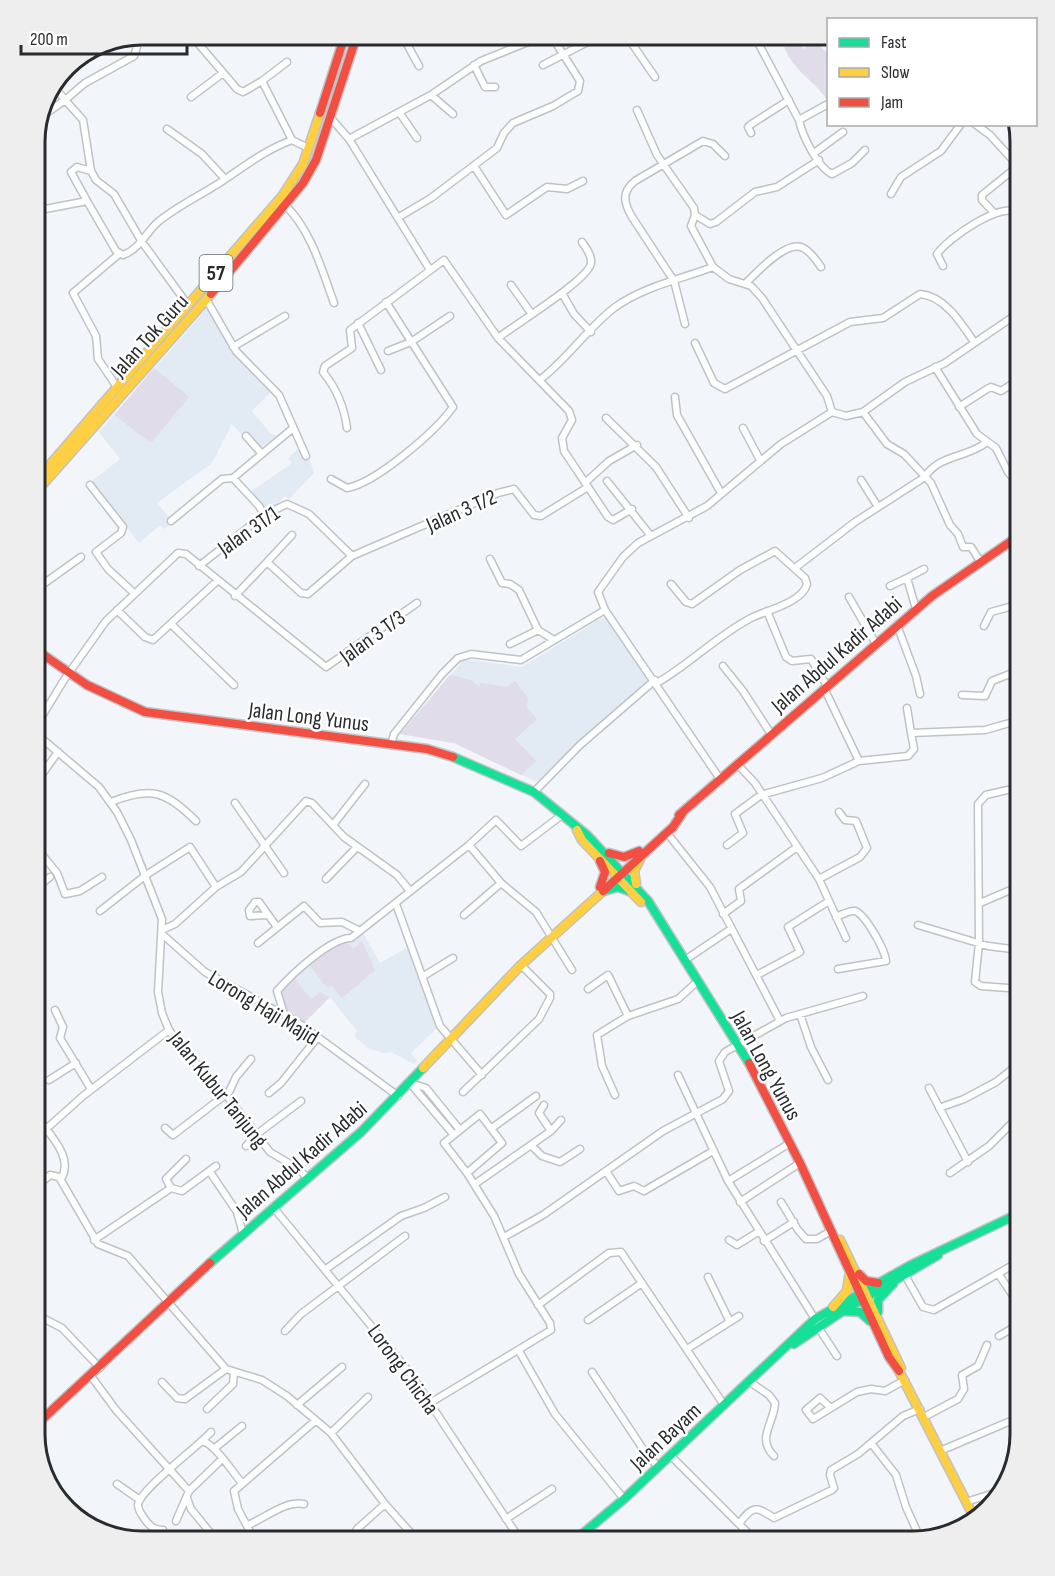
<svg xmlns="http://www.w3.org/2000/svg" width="1055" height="1576" viewBox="0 0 1055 1576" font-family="'Sofia Sans Condensed',sans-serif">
	<rect width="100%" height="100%" fill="#f2f5fa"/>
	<path fill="#e2eaf4" d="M208,307L239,361L272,391L252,411L270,433L277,436L260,448L248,433L242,435L232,424L212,463L157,503L173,522L164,529L160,525L139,543L91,482L120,459L99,432Z
		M299,448L308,455L314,473L289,499L285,496L277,504L267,509L250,492L292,463L288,458Z
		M607,618L647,674L648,681L537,782L454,743L400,734L464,659L522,667L600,619Z
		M362,931L380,963L410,946L438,1027L411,1053L417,1061L414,1064L391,1052L383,1053L368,1048L354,1036L357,1031L330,997L320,992L311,999L294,977L323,952Z"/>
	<path fill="#e0dcea" d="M793,38L804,49L814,40L828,54V101C815,81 792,70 784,46Z
		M154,368L189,397L151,443L114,415Z
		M450,675L471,680L479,687L480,683L507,687L515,681L528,698L527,707L537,719L515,739L536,761L521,775L454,743L400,734Z
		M344,939L353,949L362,941L375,970L342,998L332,986L326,987L309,964Z
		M294,977L311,999L320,992L330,997L304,1023C292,1015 280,1007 279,992Z"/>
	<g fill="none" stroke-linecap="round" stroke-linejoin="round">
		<g stroke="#c0c2c6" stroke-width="9">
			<path id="street" d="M191,35L237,89L243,92L262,81L292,140
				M402,35L419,66
				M626,35L655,77
				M754,35L799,120C802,135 818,168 832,174L852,163L865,150
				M355,41L370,35
				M474,65L485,87H495
				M543,65L601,35
				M262,81L287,62
				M56,89L65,100L85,83L134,56L137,47L132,36
				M431,95L453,114
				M191,97L223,73
				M637,110L657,155L694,208L695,215L691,226L713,267
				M399,112L417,138
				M44,115L65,100L83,120L91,171L96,180L114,194L142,242L188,305
				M330,117L349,139L430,270
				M799,120L828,104
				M975,124L990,135L1019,167
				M167,129L202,154L225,179
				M751,133L748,127L750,125L789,100
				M349,139L431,95L481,61L533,40
				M814,153L843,132
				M474,166L506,215L547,187L567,189L583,181
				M891,194L901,177L941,151L961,124
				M87,201L71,172L77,167L91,171
				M285,205C311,230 322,270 334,303
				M35,211L87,201L116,251L123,255C140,249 146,232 159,221C179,205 201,195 221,182C245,166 265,150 292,140L308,148
				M994,213L982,200V195L1018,166
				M695,215L710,224L716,222L755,192L777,187L819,160
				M399,217L431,198L497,148L504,133L513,123L553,106L578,91L580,81L551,35
				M943,266L937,254C948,238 1004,199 1020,214
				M746,283C757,272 789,237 805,249C811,253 817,261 821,267
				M511,285L531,313
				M562,293L574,314L591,332
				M206,299L236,351L279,395L306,456
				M358,323L381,370
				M685,324L674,281L632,217C624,203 621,192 635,181L703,141L713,144L725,156
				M498,338C514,325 590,279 591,263C592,255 586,248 582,242
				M695,343L714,383L725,389L850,322L883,318L920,294C945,296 962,324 974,342
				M233,347L285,316
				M388,351L411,342L450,316
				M935,367L977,434L996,448L1008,472L1020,486
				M541,379C568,358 588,328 614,308C642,287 681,279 713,267L729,279L751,286L762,298L827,396L832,412
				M117,387L98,359L96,336L73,293L119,254
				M675,397L677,415L721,493
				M959,407L987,389L991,387L1001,391L1020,379
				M863,412L887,444L904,454L931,483L950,525L958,534L963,547H971L980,561
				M606,418L656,467L689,518
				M347,428C344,406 337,389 323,372L325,366L352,348L350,330L444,260L498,338L569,411L572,420L562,438L564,451L608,517L613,520L632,509
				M743,428L760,460
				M246,436L261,453
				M35,461L45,470
				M233,478L259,506L264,515
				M331,479L347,488C376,483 436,431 453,407L386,302
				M861,480L878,507
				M607,481L651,536
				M586,482L609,461L637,445
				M90,485L123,527L121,533L96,552L108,569L134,593
				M171,521L222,479L233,478L292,429
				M37,553L38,586
				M490,559L502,583L510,584L519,590L538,630
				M267,562L292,535
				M199,566L264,515L287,504L309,514L352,556
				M795,568L855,522L925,477C939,454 968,458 987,442
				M907,578L924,569
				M890,586L907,578L916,609
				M35,590L81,557
				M235,596L267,562L301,593L308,594L352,556L498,493L514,489L534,515L541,516L588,487
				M849,597L876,644
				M117,610L145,637L153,640L217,581
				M605,610L598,592L623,557L638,543L707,506L781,444L832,412L846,416L863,412L905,382L945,363L1020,312
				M767,611L786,657L792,661L811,659L827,686
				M172,625L234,685
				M897,625L916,676L920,694
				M984,626L991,612L1020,604
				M510,644L538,630L554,640
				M723,666L743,691L771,734
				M657,683C690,664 719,634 753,617C768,610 803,602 807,584L805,578L775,551L740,570L692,604L686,602L671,584
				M824,688L859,761
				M962,695L985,696L992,681L1020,670
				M907,708L911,733
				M391,745L394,734L442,674L458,658L471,654L521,660L605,610L720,779
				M737,764L755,783L819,879L846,938
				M35,784L58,752
				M534,792L580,745L655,680
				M111,802C151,786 166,791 196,821
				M235,803L284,873
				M333,825L365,784
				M667,833L710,887L780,1021
				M1016,834L1020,842
				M469,845L501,883L536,912L572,970
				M727,845L743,833L735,814L761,795L822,778L859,761L908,756L914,749L911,733L985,730L1020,720
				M35,846L57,873L65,894L80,891L102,877
				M326,879L356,848
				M819,879L860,857L867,848L856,821L845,820L839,812
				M35,889L50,877
				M980,903L1020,886
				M396,904L440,1026L482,1075
				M100,911L146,875L190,847L216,887
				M723,914L741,901L739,889L797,847
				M268,915L250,916L249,910L255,902H259L277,927
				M464,915L501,883
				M836,917C841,915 849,910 855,911C866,915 885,950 886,961L838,969
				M918,925L988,946L1020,950
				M162,930L175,924L216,887L241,872L306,801L312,803L344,837L397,875L410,891
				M162,934L205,972L297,1022L398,1096
				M258,943L304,906L320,923L342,922L360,931
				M685,960L731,929
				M757,975L800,952L788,927L829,901
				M422,977L453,958
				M588,989L608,975L628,1016
				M1020,989L981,986L975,982L979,943L978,804L986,795L1020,787
				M55,1010L63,1027L60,1038L91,1089
				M284,1014L277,991C291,975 330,938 351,938L469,845L496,820L521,846L562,815
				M800,1014L811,1047L828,1080
				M678,1075L728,1181L815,1319
				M49,1080L76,1063
				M410,1083L426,1088L460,1130
				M410,1083L454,1135
				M929,1088L968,1162
				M463,1092L539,1019L550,998V994L521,965
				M269,1093L281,1083L317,1038
				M615,1095L602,1066L597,1035L628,1016L678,999L698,981
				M939,1108L964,1099L996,1082L1020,1063
				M35,1113C47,1133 75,1156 61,1179
				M165,1128L173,1135L229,1092L236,1077L251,1059
				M492,1128L536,1096
				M551,1131L561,1120
				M35,1143L45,1130L83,1096L169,1030
				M246,1146L257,1134L301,1101
				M532,1146L542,1156L560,1162L580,1149
				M606,1171L619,1191L634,1186L644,1191L713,1151
				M210,1172L237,1212L243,1234
				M950,1173L989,1146L1013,1122L1020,1127
				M308,1178L297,1168L270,1152L226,1095L186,1053L169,1030L162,1013L158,992L162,919L131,840L117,812L99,787L40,737L36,726L64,680L106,621L178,553L186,554L326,667L417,603
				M728,1181L790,1143
				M475,1184L551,1131L539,1113L544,1105
				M35,1188L50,1175L59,1177L98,1244L128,1256L226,1369L262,1380L287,1396L331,1433L385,1504L418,1541
				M171,1188L166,1179L186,1159
				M740,1202L800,1163
				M781,1202L798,1230L806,1239H817L831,1231
				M273,1207L410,1373L521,1541
				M504,1237L543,1215L663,1131L723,1099L729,1091L719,1061L725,1052L786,1018L863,996
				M94,1240L171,1188L182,1191L216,1166
				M729,1240L737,1245L758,1232
				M764,1241L794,1222
				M326,1269L401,1216L424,1208L445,1197
				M999,1275L1020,1306
				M708,1277L730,1322
				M906,1277L923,1307L934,1310L1020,1261
				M538,1305L609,1253L621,1252L724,1405
				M35,1314L62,1328L100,1368
				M588,1320L642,1283
				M818,1327L837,1356
				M285,1331L301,1314L405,1236
				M999,1336L1020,1324
				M687,1349L739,1316
				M519,1351L555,1414L624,1499
				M592,1372L643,1449L658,1467
				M91,1376L116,1410L189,1491L176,1521
				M162,1382L177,1398L185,1399L226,1369
				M750,1382L769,1395L775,1403C774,1424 756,1438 774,1456
				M430,1403L551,1330L550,1323L519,1274L494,1216L467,1173L444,1143L480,1114L502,1143L467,1173
				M297,1405L342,1367
				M831,1408L813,1419L806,1410L820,1398L831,1408L857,1392L871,1389L885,1391L905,1380
				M207,1409L233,1384L234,1373
				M924,1417L958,1399L964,1389L962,1375L978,1366L987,1345
				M331,1433L368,1397
				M203,1441C216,1446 231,1470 241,1482
				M871,1443L896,1475L906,1507L921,1540
				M215,1448L242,1426
				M940,1451L1020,1417
				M670,1455L756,1541
				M117,1484L140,1500
				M189,1491L221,1460
				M187,1498L191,1509L217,1541
				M966,1502L1004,1490
				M506,1519L552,1489
				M739,1524C753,1504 757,1507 774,1518L832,1490L834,1488L830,1475L831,1470L858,1454L903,1416L920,1409
				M248,1525C265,1518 286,1500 304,1504
				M163,1530C154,1530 149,1526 144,1518C141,1514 138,1510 138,1505C139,1490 198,1447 211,1432
				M354,1537L357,1529L385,1504
				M255,1541L238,1509L234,1491L315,1421"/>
		</g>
		<g stroke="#c0c2c6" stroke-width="11">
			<path id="fast" d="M453,757L534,792L587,835L648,901L749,1063
				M604,891L618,887L629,891
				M210,1263L361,1132L423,1068
				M843,1311L860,1312L870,1321
				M878,1312V1300L893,1284
				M794,1344L843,1311L938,1255
				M574,1541L624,1499L815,1319L911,1265L1020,1213"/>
		</g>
		<g stroke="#c0c2c6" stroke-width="11">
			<path id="slow" d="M35,482L283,195L303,164L320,113
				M35,493L211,294
				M577,830L582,840L641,902
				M636,884L634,871L642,855
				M423,1068L521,965L603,891
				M840,1240L901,1368
				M833,1307L847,1291L849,1277
				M899,1371L975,1519"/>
		</g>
		<g stroke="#c0c2c6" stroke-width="11">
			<path id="jam" d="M320,113L345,35
				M211,294L303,183L316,160L357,35
				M35,649L87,685L145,712L427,749L453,757
				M679,815L932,596L1020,535
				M609,853L624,857L639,851
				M600,861L605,872L600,887
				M603,891L673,827L683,812
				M749,1063L800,1163L889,1357L899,1371
				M859,1274L866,1281L878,1283
				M35,1426L210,1263"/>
		</g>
		<use href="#street" stroke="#fdfefe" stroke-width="6"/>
		<use href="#fast" stroke="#16e098" stroke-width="8"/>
		<use href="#slow" stroke="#ffcf43" stroke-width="8"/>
		<use href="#jam" stroke="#f24e42" stroke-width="8"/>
	</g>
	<g text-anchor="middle" stroke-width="5" stroke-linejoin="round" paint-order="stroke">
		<rect fill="#fff" stroke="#696b6d" stroke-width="1.5" x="199.5" y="255" width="33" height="36" rx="4.5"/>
		<g font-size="21" font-weight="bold" fill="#292b2e">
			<text x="216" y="280">57</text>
		</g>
		<g font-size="22" fill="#292b2e" stroke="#fff">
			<text transform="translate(149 335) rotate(-48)" y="8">Jalan Tok Guru</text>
			<text transform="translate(461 510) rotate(-24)" y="8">Jalan 3 T/2</text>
			<text transform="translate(248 530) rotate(-35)" y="8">Jalan 3T/1</text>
			<text transform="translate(372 636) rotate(-36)" y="8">Jalan 3 T/3</text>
			<text transform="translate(836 654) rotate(-41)" y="8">Jalan Abdul Kadir Adabi</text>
			<text transform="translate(309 716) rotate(7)" y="8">Jalan Long Yunus</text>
			<text transform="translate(264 1007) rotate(31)" y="8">Lorong Haji Majid</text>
			<text transform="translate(767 1065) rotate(61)" y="8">Jalan Long Yunus</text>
			<text transform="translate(219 1089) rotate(51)" y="8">Jalan Kubur Tanjung</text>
			<text transform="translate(301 1159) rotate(-41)" y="8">Jalan Abdul Kadir Adabi</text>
			<text transform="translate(404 1369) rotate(54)" y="8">Lorong Chicha</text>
			<text transform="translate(665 1436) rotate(-43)" y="8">Jalan Bayam</text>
		</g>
	</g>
	<path d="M0 0H1055V1576H0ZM142 45H913A97 97 0 0 1 1010 142V1434A97 97 0 0 1 913 1531H142A97 97 0 0 1 45 1434V142A97 97 0 0 1 142 45Z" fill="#eee" fill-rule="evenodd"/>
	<path fill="none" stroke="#292b2e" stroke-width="3" d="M142 45H913A97 97 0 0 1 1010 142V1434A97 97 0 0 1 913 1531H142A97 97 0 0 1 45 1434V142A97 97 0 0 1 142 45Z"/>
	<rect x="827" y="18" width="210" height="108" fill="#ffffff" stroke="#a9aaab" stroke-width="1.5"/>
	<rect x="839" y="38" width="30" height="9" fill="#16e098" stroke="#a9aaab" stroke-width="1.5"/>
	<text x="881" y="48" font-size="18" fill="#292b2e">Fast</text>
	<rect x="839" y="68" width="30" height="9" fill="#ffcf43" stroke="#a9aaab" stroke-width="1.5"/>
	<text x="881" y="78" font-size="18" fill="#292b2e">Slow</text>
	<rect x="839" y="98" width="30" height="9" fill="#f24e42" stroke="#a9aaab" stroke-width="1.5"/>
	<text x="881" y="108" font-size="18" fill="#292b2e">Jam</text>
	<path d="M21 45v9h166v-9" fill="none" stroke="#292b2e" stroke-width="3"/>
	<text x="30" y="45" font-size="18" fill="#292b2e" stroke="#ffffff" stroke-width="4.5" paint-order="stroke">200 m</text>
</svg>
